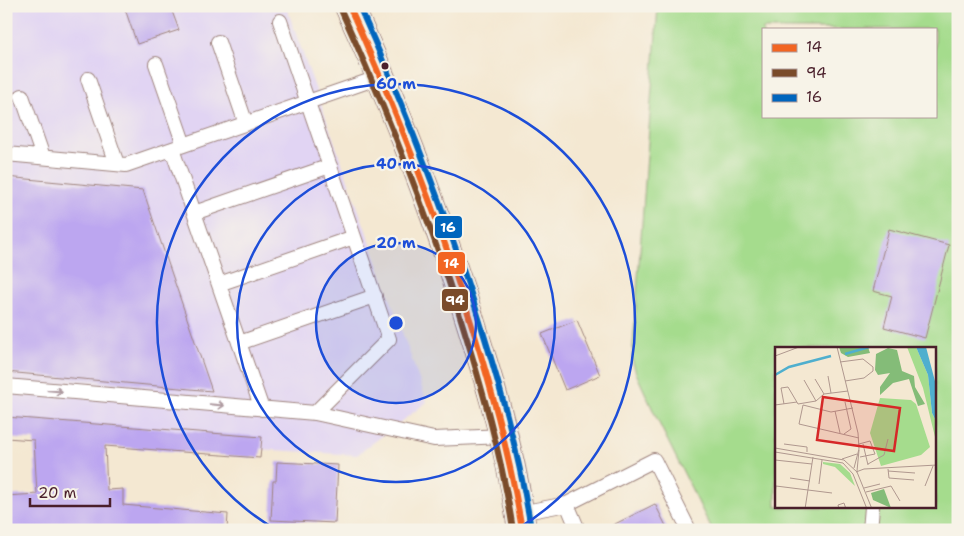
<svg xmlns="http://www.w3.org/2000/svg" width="964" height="536" viewBox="0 0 964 536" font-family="'Shantell Sans',sans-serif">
	<rect width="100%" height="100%" fill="#f7f3e8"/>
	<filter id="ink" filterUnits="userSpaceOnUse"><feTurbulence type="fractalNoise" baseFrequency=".02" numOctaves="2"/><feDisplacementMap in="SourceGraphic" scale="10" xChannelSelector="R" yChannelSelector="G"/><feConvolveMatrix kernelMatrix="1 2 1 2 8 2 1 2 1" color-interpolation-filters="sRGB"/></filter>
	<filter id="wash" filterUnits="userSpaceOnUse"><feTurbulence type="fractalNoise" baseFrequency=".0096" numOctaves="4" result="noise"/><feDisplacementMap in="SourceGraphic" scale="20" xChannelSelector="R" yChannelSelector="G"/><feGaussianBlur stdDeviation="1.12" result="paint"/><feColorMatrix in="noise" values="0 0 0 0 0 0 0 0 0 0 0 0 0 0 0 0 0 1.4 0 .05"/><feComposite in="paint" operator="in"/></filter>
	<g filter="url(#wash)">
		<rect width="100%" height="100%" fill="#f4e8d2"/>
		<path fill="#e1d4f3" d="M6,6H286L427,402L357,455L257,449L6,429Z"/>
		<path fill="#a5dc8d" stroke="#787e5c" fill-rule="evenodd" d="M658,6H958V530H712L657,419L636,373L632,359ZM763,29H935V116H763ZM776,348H935V507H776Z"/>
		<g id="blocks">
			<path fill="#bca6f0" d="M124,6H170L179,30L137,44Z
				M6,177L143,190L212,391L6,372Z
				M889,229L949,245L925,338L884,327L892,296L873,291Z
				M577,320L600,375L565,390L542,334Z
				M6,417L262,437L260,458L105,446L107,490L123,489V505L228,514L227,530H6V496L37,494L34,440L6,438Z
				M277,462L338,465L335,523L271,520L273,481H276Z
				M655,504L668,530H603Z"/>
		</g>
	</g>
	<g filter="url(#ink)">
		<use href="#blocks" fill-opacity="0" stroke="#9f847e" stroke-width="1"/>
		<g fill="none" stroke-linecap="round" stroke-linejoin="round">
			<g stroke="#9f847e" stroke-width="16">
				<path id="service" d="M280,21L389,339L315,413
					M218,42L246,124
					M156,64L184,145
					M88,79L117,164
					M22,96L43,157
					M172,149L262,409
					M6,154L126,165L380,77
					M194,213L330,166
					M219,284L354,237
					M239,343L375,296
					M6,386L315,413L434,439L504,436
					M567,504L578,530
					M520,513L567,504L654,460L689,530
					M870,530L872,507"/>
			</g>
			<g stroke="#9f847e" stroke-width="30">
				<path id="tertiary" d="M349,6C392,99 429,195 461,292C486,370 511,448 522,530"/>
			</g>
			<use href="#service" stroke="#fff" stroke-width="14"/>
			<use href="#tertiary" stroke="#fff" stroke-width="28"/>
			<g stroke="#f7f3e8" stroke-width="10">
				<path id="bus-1" d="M349,6C394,105 434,206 467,310C490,382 510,455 522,530"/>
			</g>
			<g stroke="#f7f3e8" stroke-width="10">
				<path id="bus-2" d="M341,10C386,109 426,210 459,313C481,384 502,456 513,530"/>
			</g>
			<g stroke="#f7f3e8" stroke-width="10">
				<path id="bus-3" d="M359,6C403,104 442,203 475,306C498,379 519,452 531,529"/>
			</g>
			<use href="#bus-1" stroke="#f26522" stroke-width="6"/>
			<use href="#bus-2" stroke="#7a4b2a" stroke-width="6"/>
			<use href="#bus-3" stroke="#0065bd" stroke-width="6"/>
		</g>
		<defs><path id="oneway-shaft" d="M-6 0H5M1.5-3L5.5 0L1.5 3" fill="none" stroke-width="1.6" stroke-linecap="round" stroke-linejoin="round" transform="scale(1.25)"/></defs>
		<g stroke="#ae9aa0">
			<use href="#oneway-shaft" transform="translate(55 391) rotate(5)"/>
			<use href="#oneway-shaft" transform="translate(217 405) rotate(5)"/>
		</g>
	</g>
	<circle cx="396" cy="323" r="80" fill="#1d4ed8" fill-opacity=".12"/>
	<g fill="none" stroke="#1d4ed8" stroke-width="2.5">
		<circle cx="396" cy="323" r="80"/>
		<circle cx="396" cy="323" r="159"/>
		<path d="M275 529A239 239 0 1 1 517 529"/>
	</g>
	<circle fill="#4a1f2b" stroke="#f7f3e8" stroke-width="2" cx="385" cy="66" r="4.5"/>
	<g transform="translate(775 347)">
		<rect width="161" height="161" fill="#f4e8d2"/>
		<path d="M132,0H141L153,28L157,66L161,74V94L148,41ZM105,51L136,53L141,57L155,100L146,108L106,119L95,86ZM48,115L65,117L75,126L80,139L60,120L48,117Z" fill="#a5dc8d"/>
		<path d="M64,0H93L95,6L73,10L66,6ZM113,1L122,3L127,24L139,29L140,40L150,57L143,59L134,32L118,36L105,48V40L115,26L103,28L100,23L101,7ZM109,142L116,161L98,153L96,146Z" fill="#84bc78"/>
		<path d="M141,0H151L161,38V74L157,66L153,28Z" fill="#4fafce"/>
		<path fill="none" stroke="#4fafce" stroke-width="2.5" d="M70,7L94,0M0,28L14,20L56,9"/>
		<path fill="none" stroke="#b0988f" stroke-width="1" d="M62,0L83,86L84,102L79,121M0,9L24,0M65,15L88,12L98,20V24L89,31L70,34M53,29L56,46M40,32L49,47M29,33L41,54M9,57L6,41L13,40L23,57L41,54L49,47L73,44M0,58L22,55M78,61L56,65L28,58L24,77L84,91M60,64L65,86M69,87L76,82L70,55M9,97L32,100V105M84,97L95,94L100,107L85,110M88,97L93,118M0,101L69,113L82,125L97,162M0,105L68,116L78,127L92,162M67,112L82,107M0,113L37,117M93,117L109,108L113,92M113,122L114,131L139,133M82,124L84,103M113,124L140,126M81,125L89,122L162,118M15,131L35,134M44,137L47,113M150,139L158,119M89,141L105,137M91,145L116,139L125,154M0,147L1,139L57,146M30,162L38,110M64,162L63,158L69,156L71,162"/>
		<path fill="#d62828" fill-opacity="0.15" stroke="#d62828" stroke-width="2.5" d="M48,50L125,61L119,104L42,93Z"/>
		<rect width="161" height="161" fill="none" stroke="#4a1f2b" stroke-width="2.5"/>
	</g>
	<circle cx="396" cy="323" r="8" fill="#1d4ed8" stroke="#f7f3e8" stroke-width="2.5"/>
	<g font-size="15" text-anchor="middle" font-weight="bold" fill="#1d4ed8" stroke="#f7f3e8" stroke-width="4.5" stroke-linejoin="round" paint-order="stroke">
		<text x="396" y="89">60 m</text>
		<text x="396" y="169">40 m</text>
		<text x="396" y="248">20 m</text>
	</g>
	<g stroke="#f7f3e8" stroke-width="2">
		<rect x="434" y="215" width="29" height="24" rx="5" fill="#0065bd"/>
		<rect x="437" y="251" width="29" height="24" rx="5" fill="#f26522"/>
		<rect x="441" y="288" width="28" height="24" rx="5" fill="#7a4b2a"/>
	</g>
	<g font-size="14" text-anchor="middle" font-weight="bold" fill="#fff">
		<text x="448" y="232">16</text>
		<text x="451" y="268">14</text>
		<text x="455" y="305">94</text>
	</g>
	<rect width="964" height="536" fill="none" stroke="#f7f3e8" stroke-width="25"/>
	<rect x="762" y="28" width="175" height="90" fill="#f7f3e8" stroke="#b29e9c"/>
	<rect x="772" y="44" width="25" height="8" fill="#f26522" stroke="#b29e9c"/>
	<text x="806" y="52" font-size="15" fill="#4a1f2b">14</text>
	<rect x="772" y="69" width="25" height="8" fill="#7a4b2a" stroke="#b29e9c"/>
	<text x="806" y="78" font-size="15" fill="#4a1f2b">94</text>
	<rect x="772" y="94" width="25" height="8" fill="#0065bd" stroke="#b29e9c"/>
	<text x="806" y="102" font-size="15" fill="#4a1f2b">16</text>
	<path d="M30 498v8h80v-8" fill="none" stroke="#4a1f2b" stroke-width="2.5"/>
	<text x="38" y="498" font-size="15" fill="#4a1f2b" stroke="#f7f3e8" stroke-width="4" paint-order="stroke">20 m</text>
</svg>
